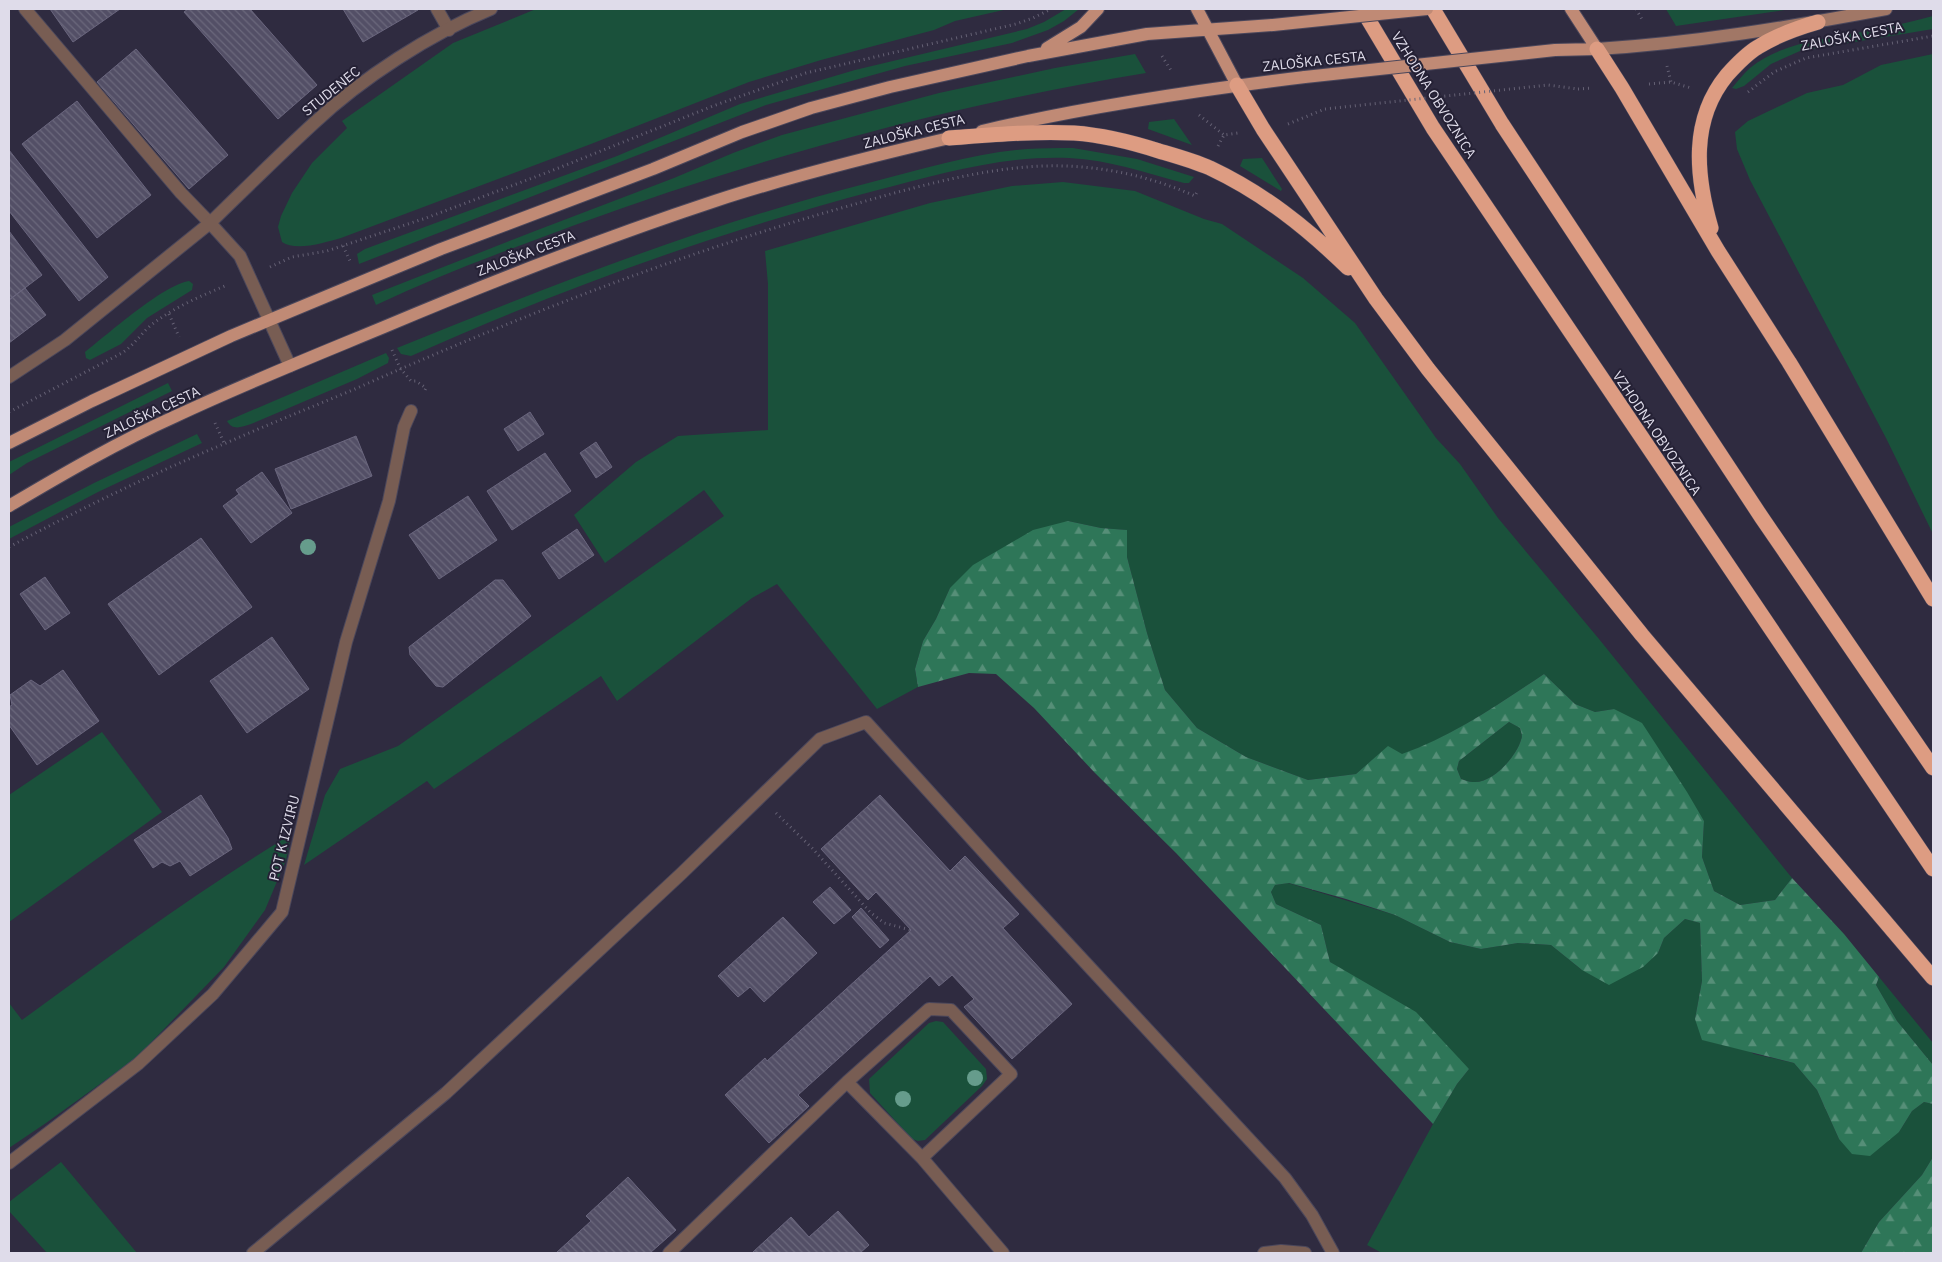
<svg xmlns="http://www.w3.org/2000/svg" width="1942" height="1262" viewBox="0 0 1942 1262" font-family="'IBM Plex Sans',sans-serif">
	<defs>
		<pattern id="forest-firs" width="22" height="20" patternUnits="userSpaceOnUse" patternTransform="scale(1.25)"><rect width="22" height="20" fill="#2e7658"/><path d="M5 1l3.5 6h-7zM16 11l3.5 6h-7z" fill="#568f78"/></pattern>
		<pattern id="building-back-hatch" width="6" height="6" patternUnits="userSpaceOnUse" patternTransform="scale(1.25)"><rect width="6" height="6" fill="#534f66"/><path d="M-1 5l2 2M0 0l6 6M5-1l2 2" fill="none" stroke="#6b687c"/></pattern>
	</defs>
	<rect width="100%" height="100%" fill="#2f2b40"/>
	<path fill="#1a513b" d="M536,9H1008L955,21L934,30L821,60L749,82L591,144L341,238C326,242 296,252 282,242L278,227L281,216L292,193L312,163L347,128L342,121L453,43Z
		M1066,9H1079L1064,21L1048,30L1012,43L905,66L766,105L359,264L357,254L365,249L617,156L740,104L855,70L1027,29L1044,22Z
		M1666,9H1791L1676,26Z
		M1933,16V29L1800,51L1771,64L1744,86L1736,89L1732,88C1738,81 1743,74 1750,68C1781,43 1824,39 1862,32C1886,28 1910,22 1933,16Z
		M1135,54L1146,73C951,105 761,157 575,225C508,250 441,274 376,305L372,295L535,231L674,178L733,153L782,135L939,93L1055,68Z
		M1933,54V534L1886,438L1750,180L1737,149L1735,132L1748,121L1807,93L1843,85L1881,65Z
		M1174,119L1192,145L1148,129L1149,122Z
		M1073,148L1137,159L1194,177L1189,183H1184C1146,173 1110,160 1069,158C1004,155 937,175 874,191C715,233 561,289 411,356L401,354L397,348C552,285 709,223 872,182C923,169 974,153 1027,149C1042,148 1057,148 1073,148Z
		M1262,158L1282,189L1281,191L1240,166L1243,159Z
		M1063,182L1135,191L1204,219L1222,224L1303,278L1355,323L1436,438L1460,464L1498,518L1599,639L1792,878L1775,900L1740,905L1714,891L1702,857L1704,821L1614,709L1595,712L1575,704L1544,674C1499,704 1453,736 1402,755L1388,747L1356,774L1308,780L1246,757L1197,728L1165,690L1147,633L1127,557L1126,530L1101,528L1068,521L950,588L936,619L923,641L915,669L918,687L877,709L777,584L752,598L617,701L601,676L434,789L427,781L304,865L325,795L340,769L398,746L724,516L704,490L605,563L574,515L636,462L678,436L768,430V284L765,251L930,203L1012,186Z
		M189,281L193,284L192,290L147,318L121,344L90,360L86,358L85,352C108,334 163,285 189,281Z
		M386,353L389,358L388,363L357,379L251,424C241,427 233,431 227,421Z
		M168,383L172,391L27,463L9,475V462Z
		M197,434L202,443L98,492L9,539V527L94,483Z
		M1509,722L1520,728C1521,732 1523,736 1521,740C1516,757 1492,784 1473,782C1469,782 1465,780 1461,779L1457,769L1459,761Z
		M102,732L162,812L9,922V795Z
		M285,838L290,841L286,860L265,910L224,967L136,1058L46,1123L9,1148V1003L22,1020C108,957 194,894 285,838Z
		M1288,883L1395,915L1450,942L1481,949L1518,943L1551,945L1582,970L1658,953L1664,938L1685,919L1700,923L1702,981L1695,1019L1754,1054L1794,1063L1817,1090L1839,1139L1899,1132L1912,1111L1924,1102L1933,1104V1157L1922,1175L1879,1222L1861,1253H1382L1367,1245L1433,1124L1457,1084L1469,1069L1330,962L1321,925L1276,904L1271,892L1275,885Z
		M1879,977L1933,1043V1065L1897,1021L1876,985Z
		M936,1021L943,1022L986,1069L987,1079L982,1086L925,1140L918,1141L912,1139L870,1093L869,1079L929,1023Z
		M61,1162L137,1253H47L9,1211V1202Z"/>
	<path fill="url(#forest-firs)" fill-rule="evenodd" d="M1068,521L1101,528L1127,530V557L1147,633L1165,690L1197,728L1246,757L1308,780L1356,774L1388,746L1402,754C1453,736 1499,704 1544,674L1575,704L1595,712L1614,709L1642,723L1687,792L1704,821L1702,857L1714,891L1740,905L1775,900L1792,878L1844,934L1879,977L1876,985L1897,1021L1933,1065V1104L1924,1102L1912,1111L1899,1132L1870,1156L1852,1154L1839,1139L1817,1090L1794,1063L1702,1040L1695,1019L1702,981L1700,923L1685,919L1664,938L1658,953L1643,967L1609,985L1582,970L1551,945L1518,943L1481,949L1450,942L1395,915L1346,899L1289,883L1275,885L1271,892L1276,904L1321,925L1330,962L1416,1012L1469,1069L1457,1084L1433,1124L1176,853L1095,773L1034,708L996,674L969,673L918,687L915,669L923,641L936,619L950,588L973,565L1033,530ZM1509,722L1520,728C1521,732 1523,736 1521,740C1516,757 1492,784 1473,782C1469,782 1465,780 1461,779L1457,769L1459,761Z
		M1933,1157V1253H1861L1879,1222L1922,1175Z"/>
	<path fill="url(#building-back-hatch)" stroke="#6a667e" d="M50,9H120L73,42Z
		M188,9H250L317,85L278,119L184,12Z
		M343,9H417L418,10L363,42Z
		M136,49L228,155L189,189L97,82Z
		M77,101L151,195L97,238L22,144Z
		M9,150L108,277L79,301L9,211Z
		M9,231L42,275L9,300Z
		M25,288L46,315L9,343V300Z
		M530,412L544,434L518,451L504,429Z
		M356,436L372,476L291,509L275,469Z
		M596,442L612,467L596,478L580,453Z
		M545,453L571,491L512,530L487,491Z
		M262,472L292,513L251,543L223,506L239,494L236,490Z
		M468,496L497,540L439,579L409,535Z
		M577,529L594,555L559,579L542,553Z
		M201,538L252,607L159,675L108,604Z
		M45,577L70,613L45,630L20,594Z
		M495,580H503L531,616L443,687L436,686L410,655L409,647Z
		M272,637L309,689L247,733L210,681Z
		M63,670L99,721L37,765L9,725V707L12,705L10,695L31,680L40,686Z
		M201,795L228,838L232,849L190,876L180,861L170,866L162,862L153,868L134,840Z
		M880,795L950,871L965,856L1019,914L1003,928L1072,1004L1012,1059L964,1007L974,999L952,975L939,986L930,976L798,1095L809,1106L769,1143L725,1095L765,1058L767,1061L911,930L876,892L868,900L821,849Z
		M830,887L851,910L834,924L813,902Z
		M861,908L889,940L880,948L852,917Z
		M783,917L817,953L764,1002L750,987L738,997L718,976Z
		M628,1177L676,1230L650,1253H556L591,1221L586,1216Z
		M838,1211L869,1245L860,1253H754L753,1252L791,1217L809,1237Z"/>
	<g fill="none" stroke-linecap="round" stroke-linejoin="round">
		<g stroke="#4b475b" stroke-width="14">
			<path id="service" d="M25,9L181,193L210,223
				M437,9L449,30
				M922,1158L1011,1074L951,1010L929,1009L847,1082L922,1158L1003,1253
				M253,1253L446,1093L682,873L820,739L866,722L1019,891L1285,1178L1312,1215L1333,1253
				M669,1253L847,1082
				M1264,1253L1281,1251L1305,1253"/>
		</g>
		<g stroke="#4b475b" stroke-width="14">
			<path id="minor" d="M290,366L240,256L210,223C244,190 278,156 314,123C362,78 430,34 491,9
				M9,377L65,340L210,223
				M9,1163L138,1064L213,994L282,912L346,642L389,501L404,427L411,411"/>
		</g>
		<g stroke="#4b475b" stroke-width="14">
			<path id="secondary" d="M1597,49C1694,43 1790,27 1886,9"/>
		</g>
		<g stroke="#4b475b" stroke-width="14">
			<path id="primary" d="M1197,9L1237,85
				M1571,9L1597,49
				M1047,48L1081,27L1098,9
				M1555,50L1597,49
				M982,131C1089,106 1197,90 1305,77
				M9,443L92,401L231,336L373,277L441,249L653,169L742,132L811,108L890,87L1028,56L1147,34L1273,25
				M9,506C63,474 118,442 176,416C244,384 314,356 384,327C493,281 603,238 715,201C794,175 876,155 958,136"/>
		</g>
		<g stroke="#4b475b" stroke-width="16">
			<path id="motorway" d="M1362,9L1433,128L1933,869
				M1433,9L1502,124L1762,518L1933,768
				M1597,49L1622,88L1718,251L1789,362L1933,599
				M1237,85L1263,129L1376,299L1428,369L1642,635L1933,978
				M949,138C990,135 1032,131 1074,133C1103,135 1131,142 1159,151C1176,156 1194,161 1210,168C1263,193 1306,227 1348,268
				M1711,228C1696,176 1690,120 1727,75C1736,65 1746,54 1758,47C1777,35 1797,28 1818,22"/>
		</g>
		<path stroke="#656174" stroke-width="3" stroke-dasharray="1 4" stroke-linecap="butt" d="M1636,9L1643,21
			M1162,56L1172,72
			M1667,66L1671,82
			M1649,84L1671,82L1691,88
			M1578,89L1593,88
			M1748,92L1774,72L1806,58L1933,36
			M1199,115L1224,135
			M1288,124L1325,109
			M1218,146L1224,135L1238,133
			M343,246L351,263
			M270,267L292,257L327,251L426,218L551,171L713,106L806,73L1016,24L1033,18L1051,9
			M169,314L179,337
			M392,350L400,368L411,381H416L426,388L424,392
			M9,412L122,353C133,346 140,335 150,326C172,308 201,296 227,285
			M215,423L224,443
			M9,547C80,509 152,474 226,443C269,424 312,407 355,389C508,321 663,260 824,213C887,195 962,172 1027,167C1084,162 1143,173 1195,196L1198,190
			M776,813L812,848L870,912L884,923L911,930"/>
		<use href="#service" stroke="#785d53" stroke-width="12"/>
		<use href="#minor" stroke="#785d53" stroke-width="12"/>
		<use href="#secondary" stroke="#a17766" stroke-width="12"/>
		<use href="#primary" stroke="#c08a75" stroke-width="12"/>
		<use href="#motorway" stroke="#dd9c82" stroke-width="15"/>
		<g stroke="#4b475b" stroke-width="14" stroke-linecap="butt">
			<path id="primary-bridge" d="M1273,25L1427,9
				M1305,77L1555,50"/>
		</g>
		<path stroke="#656174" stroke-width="3" stroke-dasharray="1 4" stroke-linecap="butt" d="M1325,109L1548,85L1578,89"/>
		<use href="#primary-bridge" stroke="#c08a75" stroke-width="12"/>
	</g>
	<g fill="#669c8c">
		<circle cx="308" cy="547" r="8"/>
		<circle cx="975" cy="1078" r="8"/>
		<circle cx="903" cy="1099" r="8"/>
	</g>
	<g text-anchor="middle" stroke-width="4" stroke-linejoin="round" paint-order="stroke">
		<g font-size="14" fill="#dfdcea" stroke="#252135">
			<text transform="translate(1852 36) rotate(-11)" y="5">ZALOŠKA CESTA</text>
			<text transform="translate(1314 61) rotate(-6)" y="5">ZALOŠKA CESTA</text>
			<text transform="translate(331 91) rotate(-39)" y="5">STUDENEC</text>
			<text transform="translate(1434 95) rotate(58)" y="5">VZHODNA OBVOZNICA</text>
			<text transform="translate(914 131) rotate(-14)" y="5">ZALOŠKA CESTA</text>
			<text transform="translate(526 253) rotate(-21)" y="5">ZALOŠKA CESTA</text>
			<text transform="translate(152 412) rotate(-25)" y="5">ZALOŠKA CESTA</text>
			<text transform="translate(1657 433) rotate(56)" y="5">VZHODNA OBVOZNICA</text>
			<text transform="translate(284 838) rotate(-76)" y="5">POT K IZVIRU</text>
		</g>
	</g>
	<rect width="1942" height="1262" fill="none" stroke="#dfdcea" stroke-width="20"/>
</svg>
